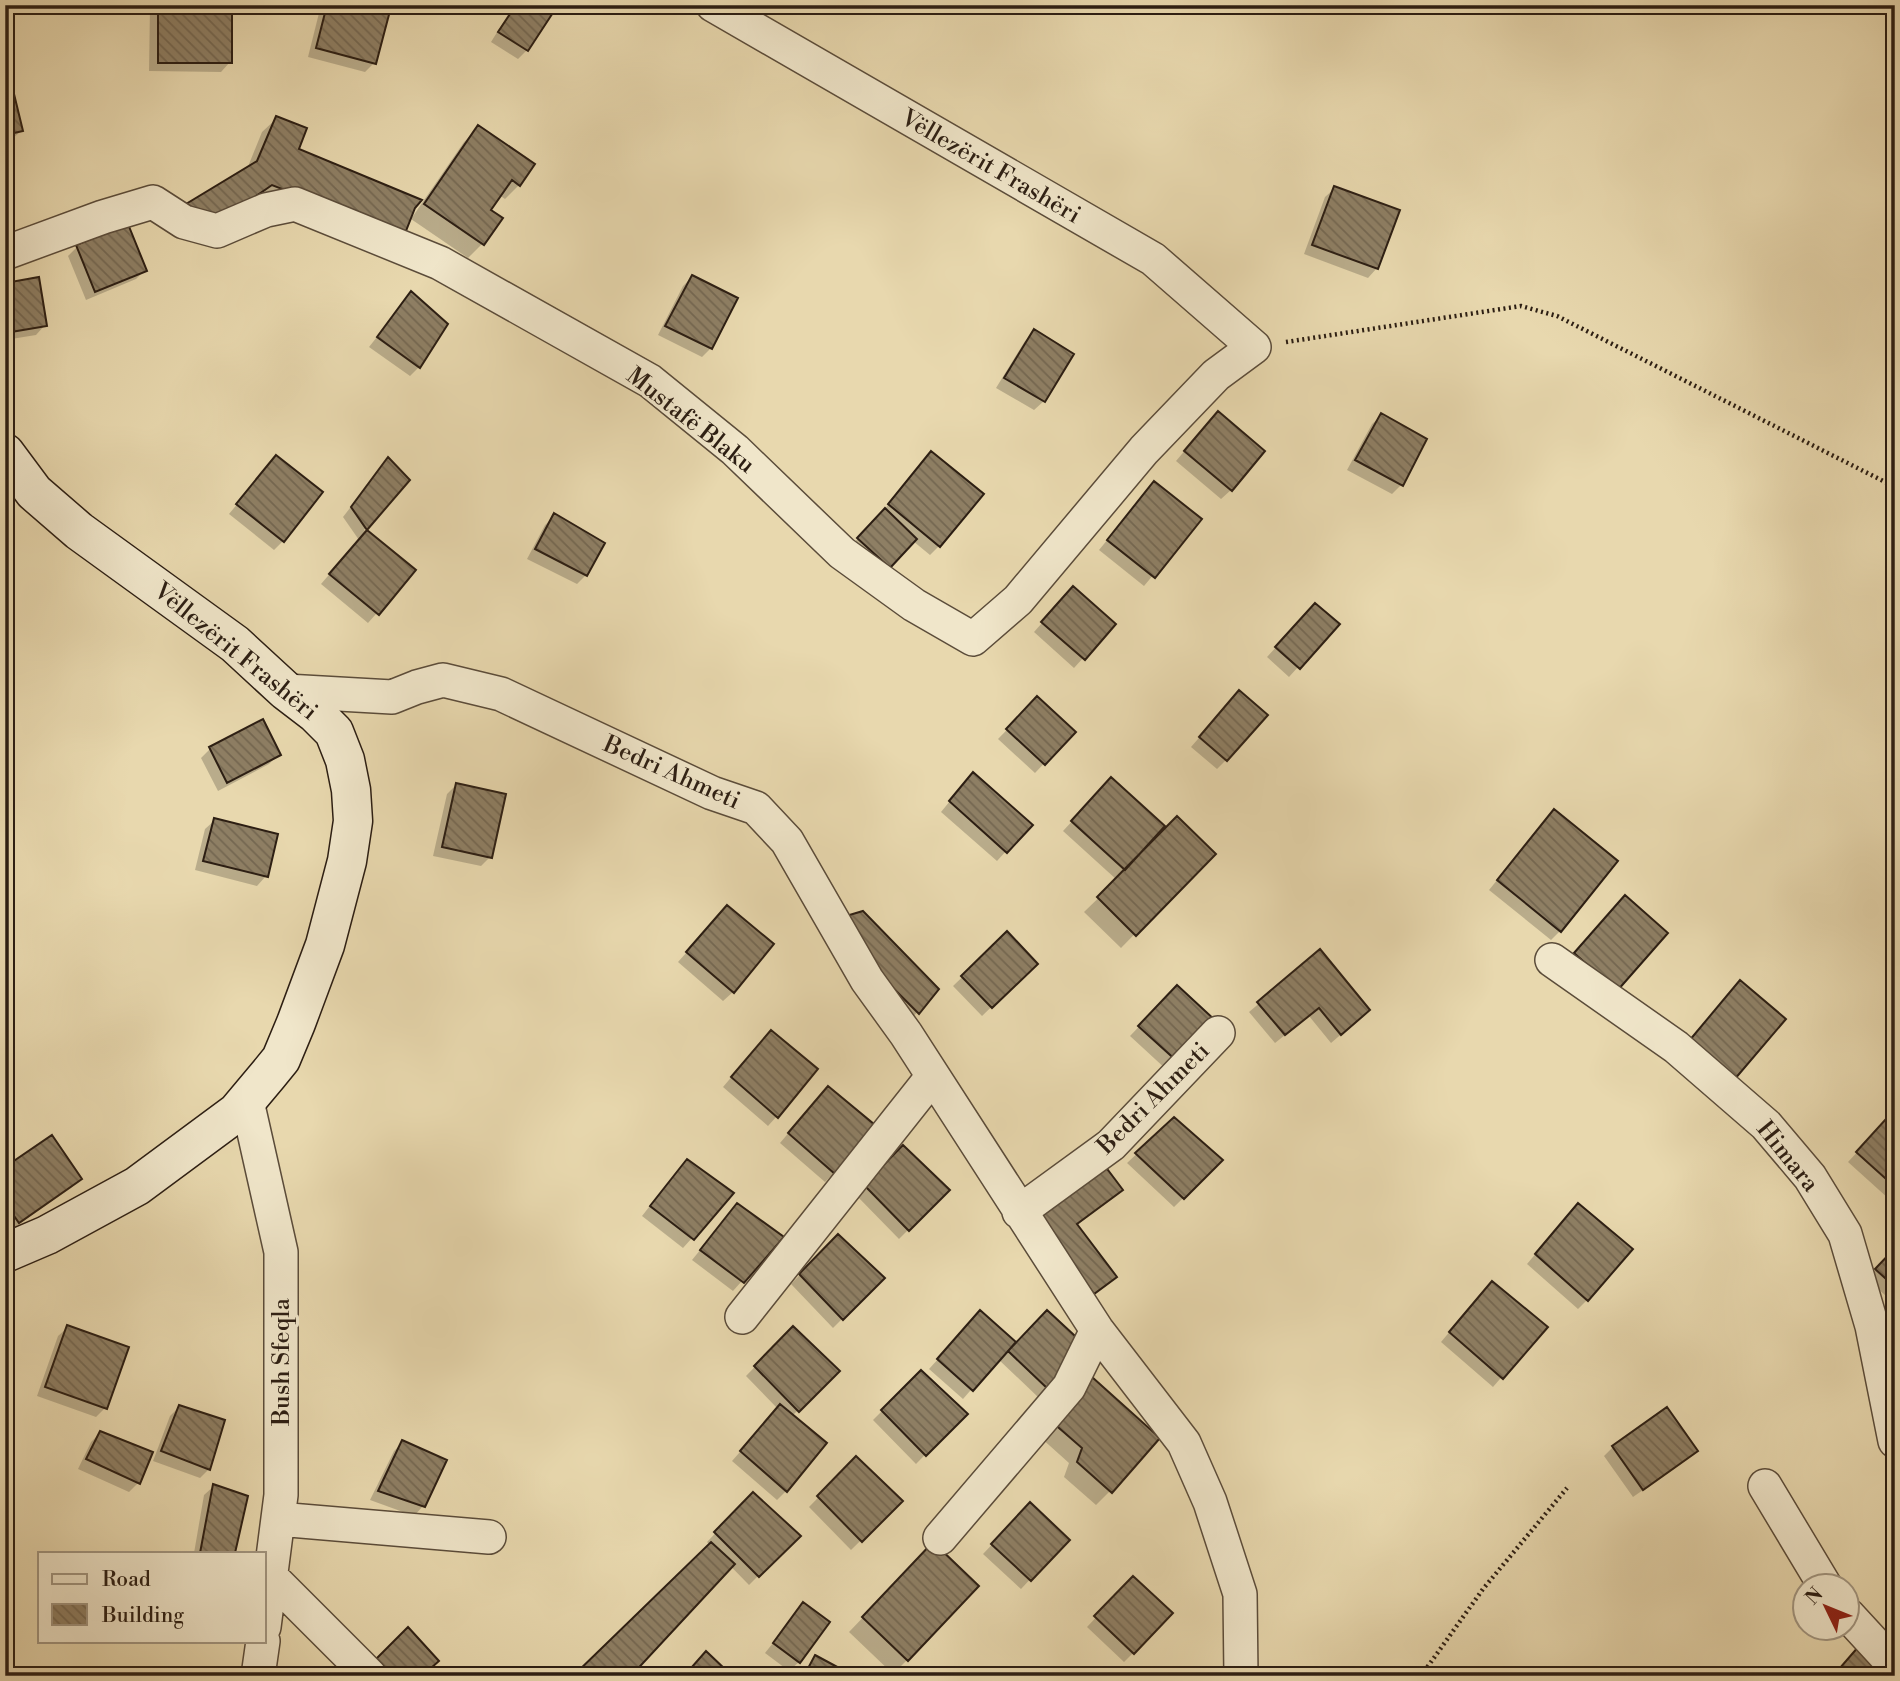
<svg xmlns="http://www.w3.org/2000/svg" width="1900" height="1681" viewBox="0 0 1900 1681" font-family="'Libre Bodoni',serif">
	<defs>
		<pattern id="building-back-hatch" width="6" height="6" patternUnits="userSpaceOnUse" patternTransform="scale(1.75)"><rect width="6" height="6" fill="#8e7f64"/><path d="M-1 5l2 2M0 0l6 6M5-1l2 2" fill="none" stroke="#746751"/></pattern>
	</defs>
	<rect width="100%" height="100%" fill="#e8d8ae"/>
	<filter id="stains"><feTurbulence type="fractalNoise" baseFrequency=".00286" numOctaves="4"/><feColorMatrix values="0 0 0 0 .2 0 0 0 0 .09 0 0 0 0 .02 0 0 0 .5 -.17"/></filter>
	<radialGradient id="worn" r=".72"><stop offset=".6" stop-color="#630" stop-opacity="0"/><stop offset="1" stop-color="#630" stop-opacity=".3"/></radialGradient>
	<path fill="#0003" d="M150,5H231L230,62L221,72L149,71Z
		M321,5H378L389,8L374,63L365,72L308,57Z
		M514,5H556L527,50L518,59L491,42Z
		M5,97L21,131L11,140L5,141Z
		M277,118L297,149L419,201L256,198L247,169L262,132Z
		M478,128L519,185L505,199L499,195L489,210L501,218L482,244L468,258L411,219L464,142Z
		M1335,188L1377,268L1368,278L1304,254L1325,197Z
		M77,247L145,270L136,279L86,300L68,256Z
		M692,277L711,348L702,357L658,335L683,286Z
		M5,285L45,325L36,335L5,340Z
		M411,294L419,367L410,376L369,347Z
		M1035,331L1044,401L1034,410L996,388L1025,341Z
		M1382,415L1401,485L1392,494L1347,470L1372,424Z
		M1209,422L1231,490L1221,499L1176,461Z
		M276,457L283,541L274,550L229,514Z
		M388,459L408,480L364,530L414,571L368,623L321,584L359,540L343,517Z
		M922,462L939,546L930,555L913,541L879,575L849,548L880,515Z
		M1154,483L1200,519L1144,586L1099,550Z
		M555,516L586,575L577,584L527,559L545,525Z
		M1064,598L1114,624L1074,668L1034,632Z
		M1306,614L1337,624L1289,677L1267,657Z
		M1038,698L1074,732L1035,773L998,739Z
		M1230,702L1226,760L1217,769L1191,747Z
		M210,749L279,754L269,764L218,791L201,758Z
		M964,784L1030,825L997,861L941,812Z
		M456,785L490,857L481,866L433,856L447,794Z
		M1102,789L1163,826L1123,869L1125,871L1213,854L1121,948L1084,912L1117,880L1063,831Z
		M215,820L266,876L257,886L195,870L205,829Z
		M1545,821L1560,931L1551,940L1489,890Z
		M718,917L733,992L723,1001L678,962Z
		M1007,934L1036,964L982,1016L953,986Z
		M1320,952L1359,1019L1331,1043L1309,1016L1275,1043L1249,1012Z
		M849,962L936,989L909,1022Z
		M1177,987L1214,1022L1168,1071L1130,1036Z
		M762,1041L777,1116L768,1126L723,1087Z
		M819,1097L834,1173L825,1182L780,1143Z
		M1895,1111V1194L1889,1199L1848,1162Z
		M1174,1119L1221,1161L1174,1207L1127,1163Z
		M903,1148L948,1190L899,1239L856,1195Z
		M5,1169L80,1179L71,1188L9,1231L5,1225Z
		M678,1170L692,1238L683,1248L642,1216Z
		M1121,1190L1076,1226L1114,1277L1084,1302L1029,1228Z
		M737,1205L781,1237L733,1291L692,1260Z
		M1569,1214L1587,1300L1578,1309L1527,1264Z
		M838,1236L883,1278L833,1328L791,1284Z
		M1895,1250V1304L1867,1279Z
		M1483,1292L1545,1327L1493,1387L1441,1342Z
		M980,1313L1016,1345L1047,1388L1038,1397L998,1359L963,1399L929,1369Z
		M68,1327L105,1408L96,1417L37,1396L58,1336Z
		M793,1328L838,1371L792,1416L786,1491L777,1500L732,1461L778,1409L746,1376Z
		M921,1372L965,1414L916,1464L873,1420Z
		M1078,1394L1110,1491L1096,1505L1064,1477L1069,1463L1040,1437Z
		M179,1407L209,1469L200,1478L153,1461L170,1416Z
		M100,1433L138,1483L129,1492L78,1469L91,1442Z
		M403,1442L423,1506L414,1516L370,1500L394,1451Z
		M1613,1447L1695,1451L1686,1460L1633,1497L1604,1456Z
		M856,1459L901,1501L851,1550L809,1507Z
		M214,1486L246,1497L234,1553H194L204,1495Z
		M753,1494L798,1536L749,1585L707,1542Z
		M1021,1514L1067,1540L1021,1589L983,1554Z
		M919,1559L907,1660L893,1674L849,1632Z
		M1133,1578V1653L1124,1662L1087,1627Z
		M804,1604L799,1662L789,1671L765,1653Z
		M815,1657L850,1676H801Z"/>
	<path fill="url(#building-back-hatch)" stroke="#2c1e13" stroke-width="2" d="M158,5H232V63H158Z
		M327,5L391,7L376,64L316,48Z
		M516,5H558L528,51L498,32Z
		M14,94L23,131L5,135V96Z
		M276,116L307,128L299,149L422,200L415,208L404,236L272,185L219,222L181,207L257,161Z
		M478,125L535,164L520,186L512,180L491,210L503,218L484,245L424,204Z
		M1334,186L1400,210L1378,269L1312,245Z
		M128,224L147,271L95,292L76,245Z
		M692,275L738,298L712,349L665,326Z
		M39,277L47,326L5,333V283Z
		M411,291L448,324L420,368L377,337Z
		M1034,329L1074,354L1045,402L1004,378Z
		M1218,411L1265,451L1232,491L1184,451Z
		M1381,413L1427,439L1403,486L1355,460Z
		M931,451L984,494L940,547L888,504Z
		M276,455L323,492L284,542L236,504Z
		M388,457L410,480L367,530L351,507Z
		M1154,481L1202,519L1155,578L1107,540Z
		M885,508L917,539L890,568L857,538Z
		M554,513L605,543L587,576L535,549Z
		M367,530L416,570L379,615L329,574Z
		M1073,586L1116,624L1085,660L1041,622Z
		M1315,603L1340,624L1300,669L1275,647Z
		M1239,690L1268,715L1227,761L1199,737Z
		M1037,696L1076,732L1045,765L1006,729Z
		M263,719L281,755L227,783L209,747Z
		M973,772L1033,825L1007,853L949,801Z
		M1111,777L1165,826L1125,870L1071,821Z
		M456,783L506,794L492,858L442,847Z
		M1554,809L1618,861L1561,932L1497,880Z
		M1177,816L1216,854L1136,936L1097,897Z
		M214,818L278,834L268,877L203,861Z
		M1625,895L1668,933L1617,991L1574,953Z
		M727,905L774,944L734,993L686,952Z
		M863,911L939,989L919,1014L858,953L839,918Z
		M1007,931L1038,964L992,1008L961,976Z
		M1320,949L1370,1010L1341,1035L1319,1008L1285,1035L1257,1002Z
		M1740,980L1786,1019L1734,1080L1689,1041Z
		M1177,985L1217,1022L1179,1063L1138,1026Z
		M771,1030L818,1069L778,1118L731,1077Z
		M828,1086L875,1125L835,1174L788,1133Z
		M1895,1109V1187L1856,1152Z
		M1174,1117L1223,1160L1184,1199L1135,1153Z
		M52,1135L82,1179L19,1223L5,1203V1167Z
		M903,1145L950,1190L909,1231L864,1185Z
		M687,1159L734,1193L694,1240L650,1206Z
		M1105,1166L1123,1190L1077,1224L1117,1277L1094,1294L1037,1217Z
		M737,1203L784,1237L744,1283L700,1250Z
		M1578,1203L1633,1249L1588,1301L1535,1254Z
		M838,1234L885,1278L843,1320L799,1274Z
		M1895,1248V1287L1875,1269Z
		M1492,1281L1548,1327L1503,1379L1449,1332Z
		M980,1310L1016,1342L973,1391L937,1359Z
		M1047,1310L1087,1347L1048,1389L1008,1351Z
		M67,1325L129,1347L107,1409L45,1387Z
		M793,1326L840,1371L799,1412L754,1366Z
		M921,1370L968,1414L926,1456L881,1410Z
		M1092,1377L1160,1438L1112,1493L1077,1462L1082,1448L1052,1422Z
		M780,1404L827,1443L787,1492L740,1451Z
		M179,1405L225,1420L210,1470L161,1451Z
		M1667,1407L1698,1451L1643,1490L1612,1446Z
		M100,1431L153,1452L140,1484L86,1459Z
		M402,1440L447,1460L425,1507L378,1491Z
		M856,1456L903,1501L862,1542L817,1496Z
		M213,1484L248,1496L235,1553H200Z
		M753,1492L801,1536L759,1577L714,1532Z
		M1030,1502L1070,1540L1031,1581L991,1544Z
		M711,1542L735,1564L631,1676H573Z
		M933,1542L979,1586L908,1661L862,1617Z
		M1133,1576L1173,1613L1134,1654L1094,1616Z
		M803,1602L830,1622L800,1663L773,1643Z
		M408,1627L439,1661L422,1676H392L376,1659Z
		M1859,1646L1893,1676H1833Z
		M706,1651L726,1670L720,1676H684Z
		M815,1655L854,1676H804Z"/>
	<g fill="none" stroke-linecap="round" stroke-linejoin="round">
		<g stroke="#5b4c3a" stroke-width="36">
			<path id="street" d="M5,253L103,217L153,202L184,222L217,231L266,210L295,204L440,263L650,381L735,450L842,553L914,605L973,639L1018,600L1144,450L1216,375L1254,347L1153,259L713,5
				M286,691L392,697L417,687L443,680L501,694L712,793L756,808L787,841L867,980L906,1034L1097,1330L1184,1443L1210,1502L1240,1594L1241,1676
				M1552,960L1676,1047L1766,1125L1810,1177L1845,1234L1872,1326L1895,1441
				M247,1101L281,1252V1495L264,1627
				M1019,1212L1111,1145L1218,1033
				M742,1317L933,1076
				M1765,1486L1825,1586
				M278,1519L489,1537
				M940,1538L1069,1387L1097,1330
				M270,1576L370,1676
				M1848,1615L1895,1666
				M258,1676L263,1641"/>
		</g>
		<g stroke="#2c1e13" stroke-width="41">
			<path id="secondary" d="M5,453L34,492L79,531L235,644L286,691L316,714L334,732L345,760L351,790L353,821L347,861L325,945L296,1023L281,1059L268,1075L237,1112L137,1186L47,1235L5,1253"/>
		</g>
		<path stroke="#2c1e13" stroke-width="4.5" stroke-dasharray="2 3.5" stroke-linecap="butt" d="M1286,342L1521,306L1557,316L1895,487
			M1421,1676L1483,1589L1567,1488"/>
		<use href="#street" stroke="#f0e6ca" stroke-width="33"/>
		<use href="#secondary" stroke="#f0e6ca" stroke-width="38"/>
	</g>
	<g text-anchor="middle" stroke-width="6" stroke-linejoin="round" paint-order="stroke">
		<g font-size="24" fill="#2c1e13" stroke="#f0e6ca">
			<text transform="translate(991 166) rotate(30)" y="8">Vëllezërit Frashëri</text>
			<text transform="translate(691 420) rotate(38)" y="8">Mustafë Blaku</text>
			<text transform="translate(236 651) rotate(39)" y="8">Vëllezërit Frashëri</text>
			<text transform="translate(672 772) rotate(24)" y="8">Bedri Ahmeti</text>
			<text transform="translate(1153 1098) rotate(-45)" y="8">Bedri Ahmeti</text>
			<text transform="translate(1788 1156) rotate(51)" y="8">Himara</text>
			<text transform="translate(281 1362) rotate(-90)" y="8">Bush Sfeqla</text>
		</g>
	</g>
	<rect width="1900" height="1681" fill="none" stroke="#e8d8ae" stroke-width="28"/>
	<rect x="7" y="7" width="1886" height="1667" fill="none" stroke="#2c1e13" stroke-width="3.5"/>
	<rect x="14" y="14" width="1872" height="1653" fill="none" stroke="#2c1e13" stroke-width="2"/>
	<rect x="38" y="1552" width="228" height="91" fill="#f0e6ca" stroke="#a29681" stroke-width="2"/>
	<rect x="52" y="1574" width="35" height="10" fill="#f0e6ca" stroke="#a29681" stroke-width="2"/>
	<text x="102" y="1586" font-size="21" fill="#2c1e13">Road</text>
	<rect x="52" y="1604" width="35" height="21" fill="url(#building-back-hatch)" stroke="#a29681" stroke-width="2"/>
	<text x="102" y="1622" font-size="21" fill="#2c1e13">Building</text>
	<g transform="translate(1826 1607) rotate(313)"><circle r="33" fill="#f0e6ca" stroke="#a29681" stroke-width="2"/>
	<path d="M0-5L12 26L0 18L-12 26Z" fill="#8f2418"/>
	<text y="-10" font-size="19" font-weight="bold" text-anchor="middle" fill="#2c1e13">N</text>
	</g>
	<rect width="100%" height="100%" filter="url(#stains)"/>
	<rect width="100%" height="100%" fill="url(#worn)"/>
</svg>
